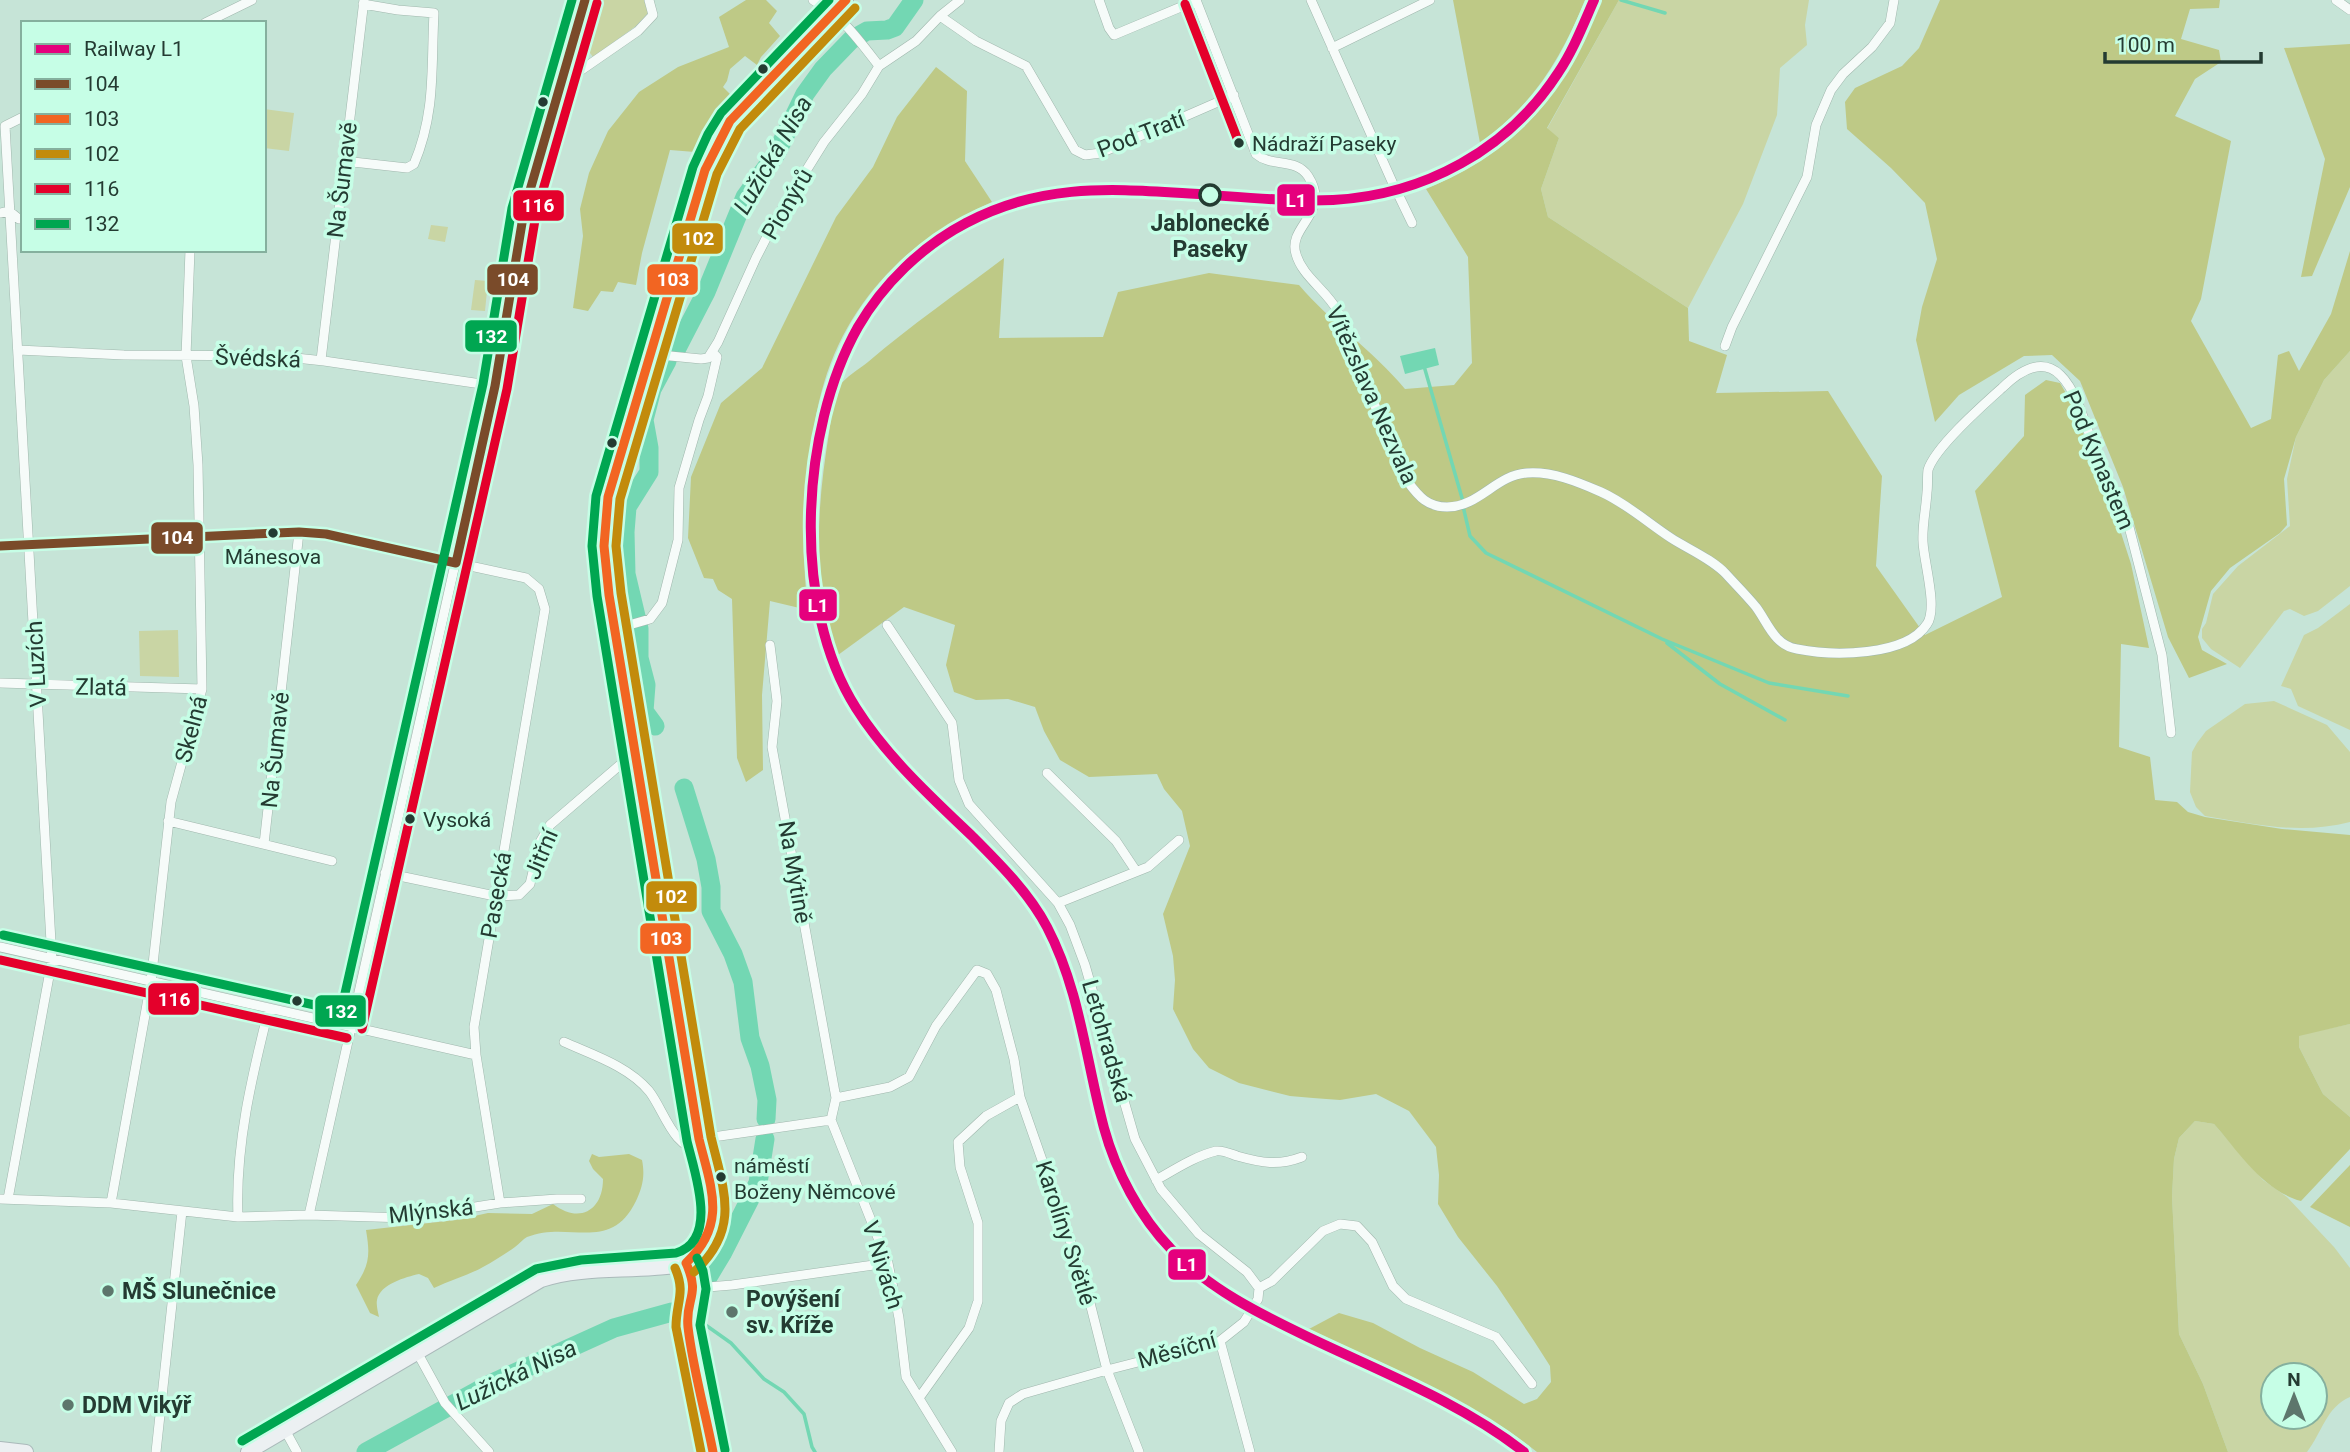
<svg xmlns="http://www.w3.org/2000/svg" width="2350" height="1452" viewBox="0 0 2350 1452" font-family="Roboto,sans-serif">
	<rect width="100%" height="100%" fill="#c6e4d7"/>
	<path fill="#c9d5a4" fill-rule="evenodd" d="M602,0H644L648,13L636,26L593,57L587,49Z
		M1619,0H1809L1805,25L1807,45L1780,68L1777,115L1743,204L1688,308L1548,217L1541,189L1559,138L1547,129Z
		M264,109L294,113L289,151L264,148Z
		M431,225L448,227L445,242L428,239Z
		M475,280L488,281L485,311L471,310Z
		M2350,351V586L2318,611L2304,616L2290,609L2284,611L2240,668L2211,649L2202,638V629L2206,623L2213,594L2238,566L2290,526L2287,479L2296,437L2324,380Z
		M2350,604V730L2298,706L2291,689L2281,686L2304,635L2318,628Z
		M178,630L179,677L140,676L139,631Z
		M2274,701L2327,725L2350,752V822C2301,835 2253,824 2205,816L2196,807L2190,792L2192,752L2197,743L2206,731L2245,704Z
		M2350,1024V1117L2323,1094L2299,1047V1035Z
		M2195,1121L2214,1124L2263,1180L2287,1197L2334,1247L2350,1268V1397C2326,1407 2322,1433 2307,1452H2228L2203,1384L2179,1334L2172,1197L2174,1159L2179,1138ZM2273,1375H2315V1417H2273Z"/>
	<path fill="#bec986" d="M746,0H766L777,11L769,23L780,36L761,57L757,65L745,56L730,69L727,81L723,87L733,97L699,141L695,152L670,150L642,253L636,285L618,282L613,292L601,291L588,311L573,308L583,236L580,209L589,173L608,131L639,92L678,67L729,47L719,17Z
		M1453,0H1585C1561,59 1533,105 1480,143Z
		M1602,0H1619L1547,128L1559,138L1541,189L1548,217L1688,308L1689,341L1727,355L1716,393L1828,391L1882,476L1876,566L1925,635L2002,597L1975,491L2024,436L2025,395L2046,380L2060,383L2077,412L2092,463L2111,502L2131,564L2149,648L2121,644L2119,747L2150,757L2155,800L2177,802L2188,812L2205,817L2282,829L2350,835V1024L2299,1036V1047L2323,1094L2350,1117V1149L2301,1201C2262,1190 2239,1152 2214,1124L2195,1121L2179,1138L2174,1159L2172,1197L2179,1334L2203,1384L2228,1452H1537C1469,1398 1386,1366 1309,1329L1339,1313L1373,1323L1420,1348L1473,1372L1524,1404L1537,1399L1551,1382L1550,1366L1534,1341L1497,1286L1458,1237L1438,1204L1439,1175L1436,1147L1409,1111L1376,1094L1340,1100L1313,1098L1290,1096L1239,1083L1209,1068L1193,1049L1173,1009L1175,980L1173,956L1163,914L1190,846L1182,811L1164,789L1157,774L1089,777L1060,760L1044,731L1035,707L1008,699L976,700L954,692L946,665L955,625L904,607L838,655C811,585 817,506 829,433C831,421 833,396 839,386C846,377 859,369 868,362C911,325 959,292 1004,258L999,338L1103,337L1118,292L1209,273L1299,285C1331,323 1373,350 1405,389L1454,385L1472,363L1468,257L1426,189C1523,147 1562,96 1602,0Z
		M1940,0H2220L2219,8L2190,9L2181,39L2219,50L2221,62L2195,79L2175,116L2231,141L2201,299L2191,321L2251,428L2271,419L2278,355L2289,351L2299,371L2331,314L2350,251V351L2324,380L2296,437L2284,479L2287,525L2280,533L2230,568L2211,591L2198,637L2202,650L2227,664L2189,678L2168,637L2123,487L2080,381L2052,355L2024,356L1959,395L1935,422L1916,340L1922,307L1937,259L1925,203L1891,168L1847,129L1845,102L1855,88L1902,66L1919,48Z
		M2350,44V187L2312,276L2301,277L2325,159L2284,48Z
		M936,67L967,91L965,161L992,202C911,238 850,297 824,383C816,409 813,435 809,461C803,510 802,561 808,610L770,601L762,695L763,770L746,782L737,758L732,599L718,590L713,579L704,578L688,538L691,477L721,403L762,368L836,217L873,167L897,117Z
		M592,1154L599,1157L629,1154L642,1160C645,1175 643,1186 636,1201C610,1254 569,1220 527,1237C523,1239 519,1244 515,1247C505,1254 494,1261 483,1267C467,1276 450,1280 434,1288L428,1278L419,1274C406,1277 380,1284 377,1300C376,1305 378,1312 379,1317L370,1313L356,1285C370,1264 370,1254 366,1230L456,1220L488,1213L532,1214L553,1204C579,1224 603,1211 603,1179L593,1169L589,1161Z
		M2350,1165V1227L2310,1207Z"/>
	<path fill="#73d7b3" d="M1435,348L1439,365L1405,374L1400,356Z"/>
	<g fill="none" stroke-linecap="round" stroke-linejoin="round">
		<path stroke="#73d7b3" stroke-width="3.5" d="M1621,0L1665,13
			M1424,366L1462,498
			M1463,506L1470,536L1486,553L1662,639L1769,683L1848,696
			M1667,643L1720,684L1785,720
			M700,1321L731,1343L764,1379L784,1392L804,1414L812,1447L815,1452"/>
		<path stroke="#73d7b3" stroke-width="19" d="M675,352L706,292L745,197L776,154L805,94L823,69L851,40L867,31L887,30L895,27L914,0
			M655,726L644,711L646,685L639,658V629L626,574L625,532L627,507L649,472V448L644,420L652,389L667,361
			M684,788L706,859L711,887V911L733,954L743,982L750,1038L760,1066L767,1100L766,1119
			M708,1277L723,1252L758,1183L765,1139
			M366,1452L488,1385L614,1328L672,1312"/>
		<g stroke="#a0b7ad" stroke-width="10">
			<path id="street" d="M813,0C844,18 858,39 879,66
				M1099,0L1109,28L1114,35L1188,4L1197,3
				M1196,0L1256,154C1272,168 1295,157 1308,176C1332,213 1287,226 1296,254C1302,276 1326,290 1337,310C1346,327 1351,346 1358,364C1374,404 1390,444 1408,482C1419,497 1428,507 1447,507C1479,507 1496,475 1527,473C1552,471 1578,482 1601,492C1626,503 1648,523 1671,538C1688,549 1712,559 1726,574C1736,585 1747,596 1756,607C1768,623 1774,645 1797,649C1832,656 1906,657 1927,624C1938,608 1924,563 1923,542C1922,526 1926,509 1927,492C1928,486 1927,477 1928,470C1935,447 1983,405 2002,388C2066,326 2080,414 2098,459C2106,480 2116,500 2127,519L2162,655L2171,733
				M1311,0L1394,186
				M2336,0L2350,10
				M940,16L976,41L1026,66L1075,150L1085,155L1101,153L1234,95
				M205,23L252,0
				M1332,48L1430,0
				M562,81L567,80L638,31L653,15L649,0
				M344,161L407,168L414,164C436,112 431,67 434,13L398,10L363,4
				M1399,196L1412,223
				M0,213L9,211L19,219H23
				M1725,346L1732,327L1807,177L1816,125L1831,90L1843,74L1872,47L1890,23L1894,0
				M18,350L124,355L277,356L324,361L495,386
				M650,354L701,359L708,358L718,342L756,258L776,219L824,142L862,94L879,66L916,41L940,16L960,0
				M321,360L364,0
				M0,546L313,532L526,578L539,589L545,609L474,1027L476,1055L500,1203
				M887,625L952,723L959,780L969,804L1058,903L1070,925L1085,965L1135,1139L1161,1189L1199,1234L1247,1272L1259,1288
				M615,629L650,619L662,603L678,540L679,488L699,420L708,396L717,357L712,352
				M770,645L777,701L772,747L836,1098L831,1120
				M0,683L202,689
				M1047,773L1116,841L1136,871
				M168,821L332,861
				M264,844L299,532
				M385,873L495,896L519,895L530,884L540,842L550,825L635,752
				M1058,903L1148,867L1179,840
				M0,947L476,1055
				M564,1042C593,1055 628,1066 649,1091C664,1110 673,1149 701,1150
				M836,1098L890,1087L909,1077L936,1026L977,970L987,974L996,990L1014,1059L1020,1097L1085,1283L1107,1370L1139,1452
				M831,1120L888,1263L899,1318L906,1377L952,1452
				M699,1139L831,1120
				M1156,1180C1174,1170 1195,1156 1216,1151C1223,1150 1231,1154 1237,1156C1262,1163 1278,1166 1302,1157
				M0,1199L111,1203L238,1217L309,1215L407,1218L500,1203L557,1199H581
				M8,1199L52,960L5,126L23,117
				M111,1203L151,982L171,802L202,689L198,465L194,406L186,356L190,250
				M309,1215L495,386L524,211L585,0
				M238,1217C235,1146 252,1076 269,1008
				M696,1288L732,1285L888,1263
				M1259,1288L1272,1281L1323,1231L1340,1224L1357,1226L1372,1242L1393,1286L1406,1299L1496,1337L1532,1384
				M1220,1341L1250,1452
				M417,1352L445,1403L489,1452
				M919,1398L969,1328L978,1301V1223L960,1167L958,1142L986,1116L1020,1097
				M285,1430L297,1452
				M156,1452L182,1211
				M999,1452L1001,1421L1009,1403L1023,1394L1107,1370L1220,1341L1244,1322L1258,1299L1259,1288"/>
		</g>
		<g stroke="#a0b7ad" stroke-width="14">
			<path id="secondary" d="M686,1263C704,1297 686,1295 688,1326L713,1452"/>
		</g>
		<g stroke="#aab9ba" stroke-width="16">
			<path id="primary" d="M0,1449L26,1452
				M248,1452L541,1280C577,1268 617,1271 654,1268C664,1267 676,1267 686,1263C711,1252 714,1220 713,1197C711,1178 703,1158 699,1139L609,595L604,546L608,497L705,170L719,139L730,121L846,0"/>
		</g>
		<use href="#street" stroke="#f6fbf9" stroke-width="9"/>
		<use href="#secondary" stroke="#f1f6f6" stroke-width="12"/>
		<use href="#primary" stroke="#ecf0f2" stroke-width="14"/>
		<g stroke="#c6fee6" stroke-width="14">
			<path id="bus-1" d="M0,546L299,532L326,534L456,563
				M456,563L495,386L524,211L585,0"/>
		</g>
		<g stroke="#c6fee6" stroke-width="14">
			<path id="bus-2" d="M686,1263C728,1224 711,1188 699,1139L609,595L604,546L608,497L705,170L730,121L846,0
				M686,1263C701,1296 685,1298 688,1327C693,1369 705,1411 713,1452"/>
		</g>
		<g stroke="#c6fee6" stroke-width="14">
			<path id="bus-3" d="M675,1268C686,1293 676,1302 676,1327L701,1452
				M694,1272C741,1229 724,1191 711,1137L621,593L616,546L620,499L717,174L740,129L855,8"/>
		</g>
		<g stroke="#c6fee6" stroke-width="14">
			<path id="bus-4" d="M1185,4L1239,143
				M0,960L347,1038
				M362,1029L507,389L536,214L597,3"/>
		</g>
		<g stroke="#c6fee6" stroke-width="14">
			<path id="bus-5" d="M3,935L341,1011L483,384L512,208L572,0
				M697,1258L703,1271L706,1289L700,1325L725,1450
				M242,1441L536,1269L581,1260L676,1253C720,1240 694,1171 687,1141L597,596L592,546L596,496L693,167L708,134L721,113L829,0"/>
		</g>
		<use href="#bus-1" stroke="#7a4b2a" stroke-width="9"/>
		<use href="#bus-2" stroke="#f26522" stroke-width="9"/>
		<use href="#bus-3" stroke="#c28b0c" stroke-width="9"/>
		<use href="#bus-4" stroke="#e4002b" stroke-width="9"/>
		<use href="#bus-5" stroke="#00a651" stroke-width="9"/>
		<g stroke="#c6fee6" stroke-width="16">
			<path id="rail-1" d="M1524,1452C1460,1402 1381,1372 1308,1337C1260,1314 1209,1289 1171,1249C1140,1217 1116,1172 1104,1128C1086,1061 1080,990 1047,927C1029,893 1000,864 973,837C931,797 887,757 856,708C791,606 800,430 858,327C883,284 922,246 966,223C1038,185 1103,188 1182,193C1232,196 1283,202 1333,200C1424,195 1508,150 1558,73C1573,51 1583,25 1594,0"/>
		</g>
		<use href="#rail-1" stroke="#e5007d" stroke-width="10"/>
	</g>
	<g fill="#243b32" stroke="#c6fee6" stroke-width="2.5">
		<circle cx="763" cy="69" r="6"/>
		<circle cx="543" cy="102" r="6"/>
		<circle cx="1239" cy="143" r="6"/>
		<circle cx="612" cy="443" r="6"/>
		<circle cx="273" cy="533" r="6"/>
		<circle cx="410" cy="819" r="6"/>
		<circle cx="297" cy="1001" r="6"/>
		<circle cx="721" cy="1177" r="6"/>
	</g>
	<circle fill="#c6fee6" stroke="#243b32" stroke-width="3.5" cx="1210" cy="195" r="10"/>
	<g fill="#5d766c" stroke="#c6fee6" stroke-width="2.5">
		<circle cx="108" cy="1291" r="7"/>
		<circle cx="732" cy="1312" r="7"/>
		<circle cx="68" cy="1405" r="7"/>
	</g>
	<g text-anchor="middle" stroke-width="7" stroke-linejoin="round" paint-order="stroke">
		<g font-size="21" fill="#243b32" stroke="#c6fee6" text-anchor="start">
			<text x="1252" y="151">Nádraží Paseky</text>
			<text x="273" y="564" text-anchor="middle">Mánesova</text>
			<text x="423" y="827">Vysoká</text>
			<text x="734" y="1173">náměstí<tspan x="734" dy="26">Boženy Němcové</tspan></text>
		</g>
		<g font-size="23" fill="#243b32" stroke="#c6fee6">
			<text transform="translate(1141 134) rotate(-21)" y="8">Pod Tratí</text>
			<text transform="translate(342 180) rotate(-83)" y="8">Na Šumavě</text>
			<text transform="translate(787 204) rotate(-60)" y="8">Pionýrů</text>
			<text transform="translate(258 358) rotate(2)" y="8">Švédská</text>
			<text transform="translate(1372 395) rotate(66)" y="8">Vítězslava Nezvala</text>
			<text transform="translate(2099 460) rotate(67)" y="8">Pod Kynastem</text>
			<text transform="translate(36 664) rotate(-93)" y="8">V Luzích</text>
			<text transform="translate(101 687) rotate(1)" y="8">Zlatá</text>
			<text transform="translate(191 729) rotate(-75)" y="8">Skelná</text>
			<text transform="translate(275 750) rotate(-84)" y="8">Na Šumavě</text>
			<text transform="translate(541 854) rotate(-67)" y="8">Jitřní</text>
			<text transform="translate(795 872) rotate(80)" y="8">Na Mýtině</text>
			<text transform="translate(496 895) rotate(-80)" y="8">Pasecká</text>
			<text transform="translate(1107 1041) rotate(74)" y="8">Letohradská</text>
			<text transform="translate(431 1211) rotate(-6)" y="8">Mlýnská</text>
			<text transform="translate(1066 1233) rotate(72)" y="8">Karolíny Světlé</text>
			<text transform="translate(883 1265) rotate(73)" y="8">V Nivách</text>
			<text transform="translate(1177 1350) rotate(-16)" y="8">Měsíční</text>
		</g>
		<g font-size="23" font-weight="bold" fill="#243b32" stroke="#c6fee6">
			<text x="1210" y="231">Jablonecké<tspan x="1210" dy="26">Paseky</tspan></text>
		</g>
		<g font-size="23" font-weight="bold" fill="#243b32" stroke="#c6fee6" text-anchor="start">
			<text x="122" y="1299">MŠ Slunečnice</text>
			<text x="746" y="1307">Povýšení<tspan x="746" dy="26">sv. Kříže</tspan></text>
			<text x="82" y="1413">DDM Vikýř</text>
		</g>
		<g font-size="24" font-style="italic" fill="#223d32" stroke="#c6fee6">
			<text transform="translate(773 155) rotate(-60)" y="8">Lužická Nisa</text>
			<text transform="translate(516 1375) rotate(-26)" y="8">Lužická Nisa</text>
		</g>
	</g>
	<g stroke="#c6fee6" stroke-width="2.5">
		<rect x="1276" y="183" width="40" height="34" rx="7" fill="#e5007d"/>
		<rect x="512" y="189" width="53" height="33" rx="7" fill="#e4002b"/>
		<rect x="671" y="222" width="53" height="33" rx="7" fill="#c28b0c"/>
		<rect x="646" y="263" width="53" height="33" rx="7" fill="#f26522"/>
		<rect x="486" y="263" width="53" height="33" rx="7" fill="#7a4b2a"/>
		<rect x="464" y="319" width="54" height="34" rx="7" fill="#00a651"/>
		<rect x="150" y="521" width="54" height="34" rx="7" fill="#7a4b2a"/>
		<rect x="798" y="588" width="40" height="34" rx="7" fill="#e5007d"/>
		<rect x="645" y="880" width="53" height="33" rx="7" fill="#c28b0c"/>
		<rect x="639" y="922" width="53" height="33" rx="7" fill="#f26522"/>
		<rect x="147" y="982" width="53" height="34" rx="7" fill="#e4002b"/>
		<rect x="314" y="994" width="53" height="34" rx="7" fill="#00a651"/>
		<rect x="1167" y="1248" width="40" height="33" rx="7" fill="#e5007d"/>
	</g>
	<g font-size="19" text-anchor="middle" font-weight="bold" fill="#fff">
		<text x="1296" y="207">L1</text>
		<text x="538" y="212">116</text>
		<text x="698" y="245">102</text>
		<text x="673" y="286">103</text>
		<text x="513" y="286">104</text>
		<text x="491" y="343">132</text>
		<text x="177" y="544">104</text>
		<text x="818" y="612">L1</text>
		<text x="671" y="903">102</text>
		<text x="666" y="945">103</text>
		<text x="174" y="1006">116</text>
		<text x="341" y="1018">132</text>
		<text x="1187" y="1271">L1</text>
	</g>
	<rect x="21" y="21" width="245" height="231" fill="#c6fee6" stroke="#85b09e" stroke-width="2"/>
	<rect x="35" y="44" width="35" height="10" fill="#e5007d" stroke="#85b09e" stroke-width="2"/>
	<text x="84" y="56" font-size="21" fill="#243b32">Railway L1</text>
	<rect x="35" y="79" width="35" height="10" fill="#7a4b2a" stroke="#85b09e" stroke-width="2"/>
	<text x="84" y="91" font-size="21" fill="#243b32">104</text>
	<rect x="35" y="114" width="35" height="10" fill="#f26522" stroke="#85b09e" stroke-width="2"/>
	<text x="84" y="126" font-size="21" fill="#243b32">103</text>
	<rect x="35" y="149" width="35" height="10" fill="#c28b0c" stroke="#85b09e" stroke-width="2"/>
	<text x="84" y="161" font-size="21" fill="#243b32">102</text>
	<rect x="35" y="184" width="35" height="10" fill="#e4002b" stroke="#85b09e" stroke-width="2"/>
	<text x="84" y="196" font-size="21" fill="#243b32">116</text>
	<rect x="35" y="219" width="35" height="10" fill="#00a651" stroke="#85b09e" stroke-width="2"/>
	<text x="84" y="231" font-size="21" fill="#243b32">132</text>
	<g transform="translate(2294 1396)"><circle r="33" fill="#c6fee6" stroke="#85b09e" stroke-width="2"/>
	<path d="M0-5L12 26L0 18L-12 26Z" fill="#5d766c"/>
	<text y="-10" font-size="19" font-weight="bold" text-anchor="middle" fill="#243b32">N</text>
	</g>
	<path d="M2105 52v10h156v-10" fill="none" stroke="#243b32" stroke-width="3.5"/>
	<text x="2116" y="52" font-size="21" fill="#243b32" stroke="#c6fee6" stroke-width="5" paint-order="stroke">100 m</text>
</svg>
